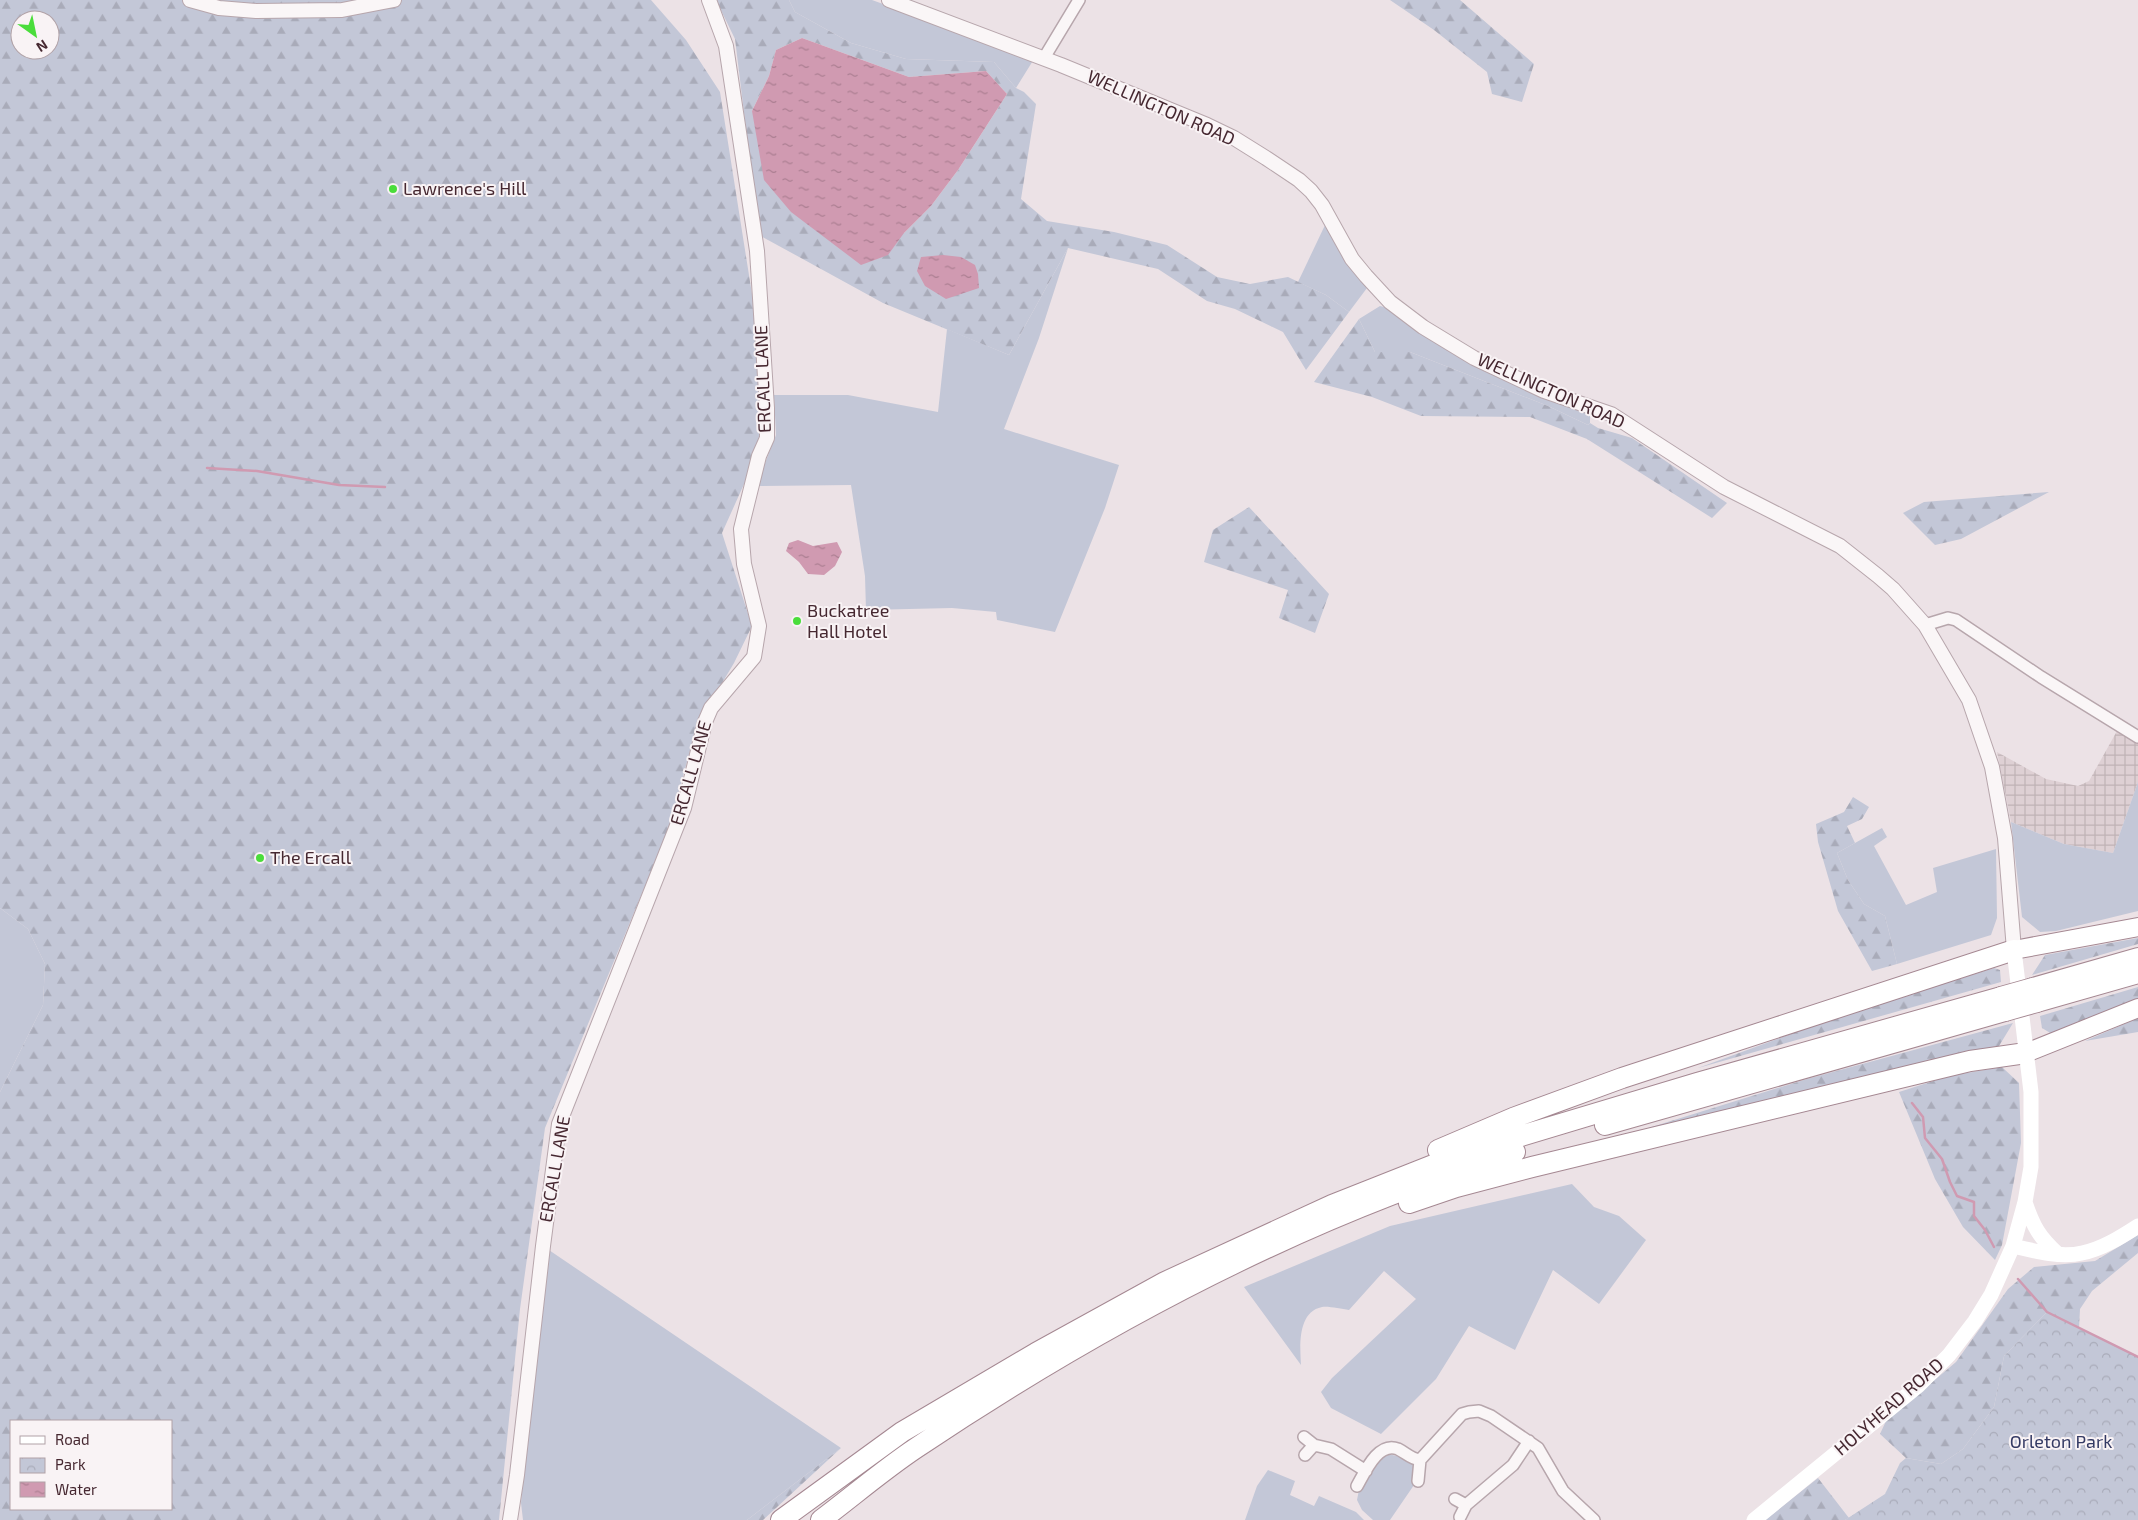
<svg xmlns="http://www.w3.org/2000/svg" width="2138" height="1520" viewBox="0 0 2138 1520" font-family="'Exo 2',sans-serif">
	<defs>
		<pattern id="industrial-grid" width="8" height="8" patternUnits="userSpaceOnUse" patternTransform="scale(1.25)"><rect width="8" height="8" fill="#ded0d4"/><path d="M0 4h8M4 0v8" fill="none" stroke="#c0b3b6"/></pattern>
		<pattern id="forest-firs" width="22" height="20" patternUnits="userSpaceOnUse" patternTransform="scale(1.25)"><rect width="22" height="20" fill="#c3c7d7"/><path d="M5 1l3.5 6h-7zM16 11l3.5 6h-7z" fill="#a9abb9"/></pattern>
		<pattern id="park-crowns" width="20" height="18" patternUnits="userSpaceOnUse" patternTransform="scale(1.25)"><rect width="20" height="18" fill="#c3c7d7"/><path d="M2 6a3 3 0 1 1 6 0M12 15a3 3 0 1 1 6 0" fill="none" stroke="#a9abb9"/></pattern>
		<pattern id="water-ripples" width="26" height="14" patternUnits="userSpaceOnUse" patternTransform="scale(1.25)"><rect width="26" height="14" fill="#d09ab1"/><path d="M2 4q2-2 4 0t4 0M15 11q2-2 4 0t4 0" fill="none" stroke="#ab7e91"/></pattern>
	</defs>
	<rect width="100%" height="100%" fill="#ece2e6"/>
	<path fill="url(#industrial-grid)" d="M2117,731L2138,744V782L2113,853L2064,844L2011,822L1997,752L2046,779L2078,786L2089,781Z"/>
	<path fill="#c3c7d7" d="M789,0H872L1034,59L1016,88L994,62L906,59L851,43L795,12Z
		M1326,223L1340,251L1367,288L1349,312L1326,295L1298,282Z
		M1068,248L1039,338L1004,429L1119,465L1105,508L1055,632L997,620L996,612L952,608L866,610L865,576L851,485L756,486L776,435L774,395H848L938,412L947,329L1009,355Z
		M1380,306L1388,308L1482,367L1590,414V423L1588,425L1548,406L1410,352H1375L1359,319Z
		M2138,782V911L2056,931L2040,932L2022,917L2011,822L2064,844L2113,853Z
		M1882,828L1887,837L1874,846L1906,905L1937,892L1933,868L1996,849L1997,918L1991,935L1897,964L1885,916L1864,904L1848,880L1837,853Z
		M0,908L28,929L45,964L43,1005L0,1092Z
		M1572,1184L1594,1207L1619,1216L1646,1240L1599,1304L1553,1270L1515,1350L1469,1326L1436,1379L1381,1434L1331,1408L1321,1392L1332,1378L1416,1299L1384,1271L1349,1310C1341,1309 1329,1306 1322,1307C1297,1312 1300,1347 1301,1365L1244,1287L1390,1226Z
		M543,1246L841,1448L747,1520H523L521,1503Z
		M1388,1454L1401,1457L1414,1465V1485L1390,1520H1373L1362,1510L1357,1500L1359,1490L1381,1456Z
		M1268,1470L1295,1481L1290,1495L1314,1506L1319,1496L1356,1512L1364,1520H1245L1257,1486Z"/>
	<path fill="url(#forest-firs)" fill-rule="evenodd" d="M0,0H651L686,40L720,92L758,332L760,433L749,473L722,533L752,626L734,663L697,725L669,828L545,1128L520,1309L499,1520H0V1092L43,1005L45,964L28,929L0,908ZM20,20H50V50H20ZM11,1421H171V1509H11Z
		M716,0H789L795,12L851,43L906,59L994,62L1016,88L1024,92L1036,104L1021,199L1047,221L1114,232L1167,245L1217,277L1250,284L1288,277L1326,295L1349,312L1306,370L1283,332L1235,309L1207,301L1158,269L1068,248L1009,355L883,303L759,235L735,39ZM802,38L909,77L986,71L1007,94L958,170L931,206L904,233L752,111L769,76L776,50Z
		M1390,0H1460L1534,64L1522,102L1492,94L1487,72L1434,30Z
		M1359,319L1375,352H1410L1548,406L1588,425L1590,423L1598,428L1632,438L1727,503L1712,518L1587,439L1530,417L1421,416L1372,397L1314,382Z
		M2049,492L1961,539L1935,545L1903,513L1924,502Z
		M1249,507L1329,594L1315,633L1279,618L1288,590L1204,562L1213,530Z
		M1853,797L1869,807L1862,819L1847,826L1855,843L1837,853L1848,880L1864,904L1885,916L1897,964L1872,971L1838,911L1818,842L1816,824L1844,812Z
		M2138,938V944L2032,975L2045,955Z
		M1994,968L2000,970L2001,982L1698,1068L1843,1015Z
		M2138,987V1000L2052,1034L2042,1028L2040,1016Z
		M2138,1018V1032L2085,1041Z
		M2013,1023L1999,1046L1616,1138L1807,1079Z
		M2002,1067L2019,1083L2021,1143L2002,1245L1995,1260L1963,1227L1935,1179L1899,1092L1949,1076Z
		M2138,1235V1253L2092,1291L2080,1309L2079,1328L2047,1312L2004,1356L1994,1407L1963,1449L1941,1464L1906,1458L1880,1434L1886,1421L1956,1362L2008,1289L2034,1267L2095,1261Z
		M841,1448L763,1520H747Z
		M1818,1478L1849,1518L1845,1520H1765Z"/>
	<path fill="url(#park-crowns)" d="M2047,1312L2138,1357V1520H1845L1885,1494L1900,1463L1906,1458L1941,1464L1963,1449L1994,1407L2004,1356Z"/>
	<path fill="url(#water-ripples)" d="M802,38L909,77L986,71L1007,94L958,170L931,206L904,233L888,255L861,265L791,212L764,180L752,111L769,76L776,50Z
		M943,255L961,257L975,265L978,274L979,288L946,299L925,286L917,271L921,257Z
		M798,540L813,546L837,542L842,552L835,566L824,575L808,574L799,562L786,551L789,543Z"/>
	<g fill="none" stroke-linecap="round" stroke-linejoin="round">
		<path stroke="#d09ab1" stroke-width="2.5" d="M207,468L257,471L339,485L385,487
			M1912,1103L1923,1117L1925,1138L1942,1159L1950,1182L1957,1196L1974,1202V1216L1985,1230L1994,1247
			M2018,1279L2047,1312L2138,1357"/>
		<g stroke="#b7a6ac" stroke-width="14">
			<path id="minor" d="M1044,58L1079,0
				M1925,625L1948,618L1956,620L2041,677L2138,737
				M1304,1437L1314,1445L1331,1449L1366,1471
				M1305,1455L1314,1445
				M1418,1481L1420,1460
				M1357,1486C1365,1472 1378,1441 1398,1449C1406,1453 1411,1459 1420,1460L1462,1414L1469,1412L1479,1411L1491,1416L1538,1448L1563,1491L1594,1520
				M1455,1499L1466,1505
				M1460,1517L1466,1505L1513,1465L1529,1441"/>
		</g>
		<g stroke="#b7a6ac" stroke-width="16">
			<path id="tertiary" d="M190,0L219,8L256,11L342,10L394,0
				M889,0L1061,65L1207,125L1234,138L1266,158L1299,180L1311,191L1322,205L1352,259L1366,276L1390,302L1423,327L1474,358L1544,391L1611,414L1724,487L1840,546L1878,576L1893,589L1925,625L1969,700L1992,767L2005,838L2014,950
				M510,1520L517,1475L543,1246L559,1124L684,808L705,722L711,708L754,657L759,626L744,564L741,529L759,456L767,438V408L757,251L726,46L709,0"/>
		</g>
		<g stroke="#a58892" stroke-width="20">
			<path id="trunk" d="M2014,950L2138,927
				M2026,1053L2138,1008"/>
		</g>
		<g stroke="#a58892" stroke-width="22">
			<path id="motorway" d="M2033,988L2138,958
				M2037,1002L2138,973
				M1605,1125L2005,1011
				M1438,1150L1513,1118L1622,1078L2014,950
				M1409,1203L1456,1187L1532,1167L1970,1061L2026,1053
				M781,1520L902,1432L1036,1353L1165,1282L1332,1205L1461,1154L1697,1083L2001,997
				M821,1520C853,1496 883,1470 916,1448C1101,1324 1302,1217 1515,1152"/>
		</g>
		<use href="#minor" stroke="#faf6f7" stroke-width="11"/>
		<use href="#tertiary" stroke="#faf6f7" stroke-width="14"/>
		<path stroke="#fff" stroke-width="15" d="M2025,1202C2033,1226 2039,1237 2058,1254
			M2013,1246C2034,1251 2061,1258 2082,1253C2102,1249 2121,1237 2138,1226
			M1754,1520L1918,1386L1949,1355L1975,1321L1991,1295L2013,1246L2025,1202L2031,1167V1092L2014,950"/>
		<use href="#trunk" stroke="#fff" stroke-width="18"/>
		<use href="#motorway" stroke="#fff" stroke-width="20"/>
		<g stroke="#a58892" stroke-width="22" stroke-linecap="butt">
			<path id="motorway-bridge" d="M2001,997L2033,988
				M2005,1011L2037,1002"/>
		</g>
		<use href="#motorway-bridge" stroke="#fff" stroke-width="20"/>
	</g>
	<g fill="#4add3b" stroke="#f9f3f5" stroke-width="2">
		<circle cx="393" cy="189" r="5"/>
		<circle cx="797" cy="621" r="5"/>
		<circle cx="260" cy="858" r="5"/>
	</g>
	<g text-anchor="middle" stroke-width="4" stroke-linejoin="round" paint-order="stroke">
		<g font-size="18" fill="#462831" stroke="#f9f3f5">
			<text transform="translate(1161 108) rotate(24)" y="6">WELLINGTON ROAD</text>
			<text transform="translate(763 379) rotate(-92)" y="6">ERCALL LANE</text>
			<text transform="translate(1551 391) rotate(24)" y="6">WELLINGTON ROAD</text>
			<text transform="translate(691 773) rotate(-74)" y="6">ERCALL LANE</text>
			<text transform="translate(555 1169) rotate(-80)" y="6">ERCALL LANE</text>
			<text transform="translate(1889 1407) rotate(-41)" y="6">HOLYHEAD ROAD</text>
		</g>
		<g font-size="18" fill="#462831" stroke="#f9f3f5" text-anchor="start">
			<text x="403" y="195">Lawrence's Hill</text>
			<text x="807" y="617">Buckatree<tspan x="807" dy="21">Hall Hotel</tspan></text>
			<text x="270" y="864">The Ercall</text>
		</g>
		<g font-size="18" fill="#343a64" stroke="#f9f3f5">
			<text x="2061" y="1448">Orleton Park</text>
		</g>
	</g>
	<rect x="10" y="1420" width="162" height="90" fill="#f9f3f5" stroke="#b1a2a7"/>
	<rect x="20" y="1436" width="25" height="8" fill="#ffffff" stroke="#b1a2a7"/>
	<text x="55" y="1445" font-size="15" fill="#462831">Road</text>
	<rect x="20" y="1458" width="25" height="15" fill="url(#park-crowns)" stroke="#b1a2a7"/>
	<text x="55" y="1470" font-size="15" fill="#462831">Park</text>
	<rect x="20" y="1482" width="25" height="15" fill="url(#water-ripples)" stroke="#b1a2a7"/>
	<text x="55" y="1495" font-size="15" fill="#462831">Water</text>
	<g transform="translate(35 35) rotate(147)"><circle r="24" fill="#f9f3f5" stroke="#b1a2a7"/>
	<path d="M0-4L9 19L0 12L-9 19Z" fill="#4add3b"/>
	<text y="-8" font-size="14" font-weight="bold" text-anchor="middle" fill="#462831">N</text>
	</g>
</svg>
